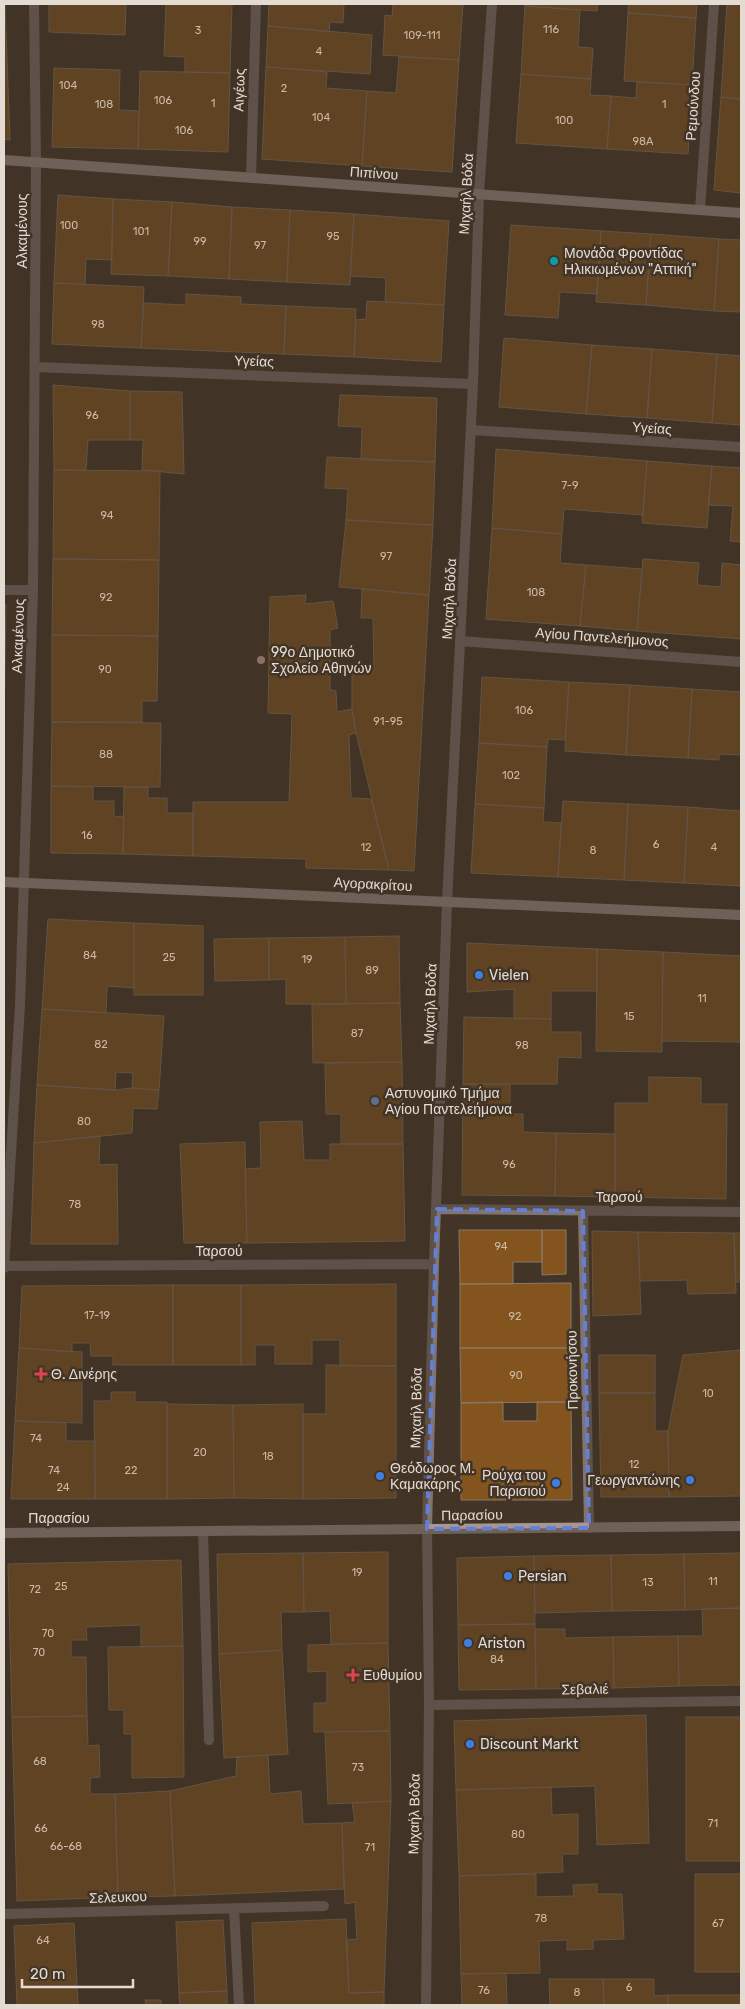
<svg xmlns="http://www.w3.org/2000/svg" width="745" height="2009" viewBox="0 0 745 2009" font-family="Rubik,sans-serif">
	<rect width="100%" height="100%" fill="#423426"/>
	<path fill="#83541d" stroke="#897969" d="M4,4H5L10,140L4,139Z
		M49,4H126L125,35L49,32Z
		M166,4H232L230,73L185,72V57L164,56Z
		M269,4H344L343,23L330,22L329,32L268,26Z
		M393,4H463L459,60L383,55L385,15L392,16Z
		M525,4H598L597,11L525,6Z
		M629,4H697L696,18L628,13Z
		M727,4H741V99L721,97Z
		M525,6L580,10L578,47L593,48L591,79L521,74Z
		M628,13L696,18L692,85L624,81Z
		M268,26L372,35L370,74L266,67Z
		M399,57L459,60L452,172L362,166L367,91L396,93Z
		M266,67L327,72L326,88L367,91L362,166L262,159Z
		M54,68L120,70L119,110L139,111L138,149L52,147Z
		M140,71L230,73L228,152L138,149Z
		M521,74L591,79L590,95L611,96L607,149L516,143Z
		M637,82L692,85L688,154L607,149L611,96L636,98Z
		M721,97L741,99V193L714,190Z
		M58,195L113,199L112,260L86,259L85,284L54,283Z
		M113,199L172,202L168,276L111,274Z
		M172,202L232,207L229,279L168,276Z
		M232,207L290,210L287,282L229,279Z
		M290,210L354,214L350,285L287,282Z
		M354,214L449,221L444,305L385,302L386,278L350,276Z
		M511,225L601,231L597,294L560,292L558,318L505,315Z
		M601,231L651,234L646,305L596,302Z
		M651,234L719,239L714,311L646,305Z
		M719,239L741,240V312L714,311Z
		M54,283L144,287L141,348L52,344Z
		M186,294L241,297V304L286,306L284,354L141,348L144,303L186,305Z
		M367,301L444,305L441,362L354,357L356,320L366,319Z
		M286,306L356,309L354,357L284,354Z
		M504,338L592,345L586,414L499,407Z
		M592,345L652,349L647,418L586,414Z
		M652,349L717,354L712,423L647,418Z
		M717,354L741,356V425L712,423Z
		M53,385L130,391V440H88L86,470H54Z
		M130,391L182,392L184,474L142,470L143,440H130Z
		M340,395L437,398L435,462L361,460L362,427L338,426Z
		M496,449L647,461L643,515L564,509L562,534L492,528Z
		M327,457L435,462L433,525L346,520L348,489L325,488Z
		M647,461L712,466L707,528L642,523Z
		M712,466L741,468V542L730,541L733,506L708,505Z
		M54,470L160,471L159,560L53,559Z
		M346,520L433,525L429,595L339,587Z
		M492,528L562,534L560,563L586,565L580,626L486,619Z
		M53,559L159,560L158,636L52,635Z
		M643,559L699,563L697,585L721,587L722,563L741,565V639L637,631Z
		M586,565L642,569L637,631L580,626Z
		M362,589L429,595L414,871L389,870L356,733L352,709V671L374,672L373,618H361Z
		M306,595L305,604L333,601L338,628L330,630V690L336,691L337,712L352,709L356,733L349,735L351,798L371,799L389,870L306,868V859L193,856V802H289L292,714L268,713L270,597Z
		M4,604L6,605L4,724Z
		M52,635L158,636L157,701H142V722H52Z
		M482,677L569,682L565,740L548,739L547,747L479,743Z
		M569,682L630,685L626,755L565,751Z
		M630,685L692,689L688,758L626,755Z
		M692,689L741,692V755L719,754V760L688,758Z
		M52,722L161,723L160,787L51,786Z
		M479,743L547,747L544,808L475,804Z
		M51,786L93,787V801H114V817L124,816L123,854L51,853Z
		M124,787H148V798H167V813H193V856L123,854Z
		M563,801L628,804L624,880L558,877Z
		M475,804L544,808L543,822L561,823L558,877L471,873Z
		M628,804L688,807L684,883L624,880Z
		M688,807L741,811V886L684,883Z
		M48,919L134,923V988L107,986L106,1013L42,1009Z
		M134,923L203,926V995H134Z
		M399,936L400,1003L346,1004L345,937Z
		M345,937L346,1004H286V979L269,980V938Z
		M269,938V980L215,981L214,939Z
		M467,943L597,949V991H551V1019L514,1018V989L467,992Z
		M597,949L663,952L662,1052L596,1051Z
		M663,952L741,956V1042L662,1041Z
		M400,1003L402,1062L313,1063L312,1004Z
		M42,1009L164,1016L159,1090L132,1088L133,1073L116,1072L115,1090L37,1085Z
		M464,1017L551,1019V1032H581V1058L558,1057L557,1084H463Z
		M402,1062L403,1144H341V1114H326L325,1063Z
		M649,1077L701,1078V1104H727L726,1199L615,1197V1103H649Z
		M463,1084H510V1114H523V1132L556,1133L555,1196L462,1195Z
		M37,1085L115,1090L132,1088L159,1090L157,1109L133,1108L132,1133L34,1143Z
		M302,1121L304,1160H330V1144H403L405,1241L247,1243L245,1169L261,1168L260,1122Z
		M556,1133L615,1134V1197L555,1196Z
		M100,1136L99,1165L117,1164L118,1244H31L34,1143Z
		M245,1142L247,1243H184L180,1144Z
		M459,1230H542V1262H513V1284H460Z
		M542,1230H566V1274L542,1275Z
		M592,1231L638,1232L641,1314L593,1316Z
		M638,1232L734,1233L736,1293L688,1294L687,1280L640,1281Z
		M734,1233H741V1282H736Z
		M571,1283V1348H460V1284Z
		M396,1284V1366H340V1340H312V1364H275V1345H255V1365H241V1285Z
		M173,1285H241V1365H173Z
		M173,1285V1365H113V1356H91L90,1343H72V1352L19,1348L22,1286Z
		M19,1348L82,1352V1423L15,1421Z
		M460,1348H571V1402L461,1403Z
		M741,1350V1496L669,1497L668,1431L683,1355Z
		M599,1355H655V1393H599Z
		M326,1365L396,1366V1498L303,1499V1414H326Z
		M111,1392H135V1402H167V1499H95L94,1401H111Z
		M599,1393H655V1431H668L669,1497H601Z
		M503,1402V1421H537V1402H571L572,1500H461V1403Z
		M167,1404L233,1405L234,1498L167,1499Z
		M303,1404V1499L234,1498L233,1405Z
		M15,1421L66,1423V1441H95V1499H11Z
		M388,1552V1643L331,1644L330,1611L304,1612L303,1553Z
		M303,1553L304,1612H281L282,1650L219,1654L217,1554Z
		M741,1553V1608L685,1610L684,1554Z
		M684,1554L685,1610L612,1611L611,1555Z
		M611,1555L612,1611L535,1613L534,1556Z
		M534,1556L535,1624L458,1625L457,1558Z
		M181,1560L183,1646L141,1647V1625L86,1627L87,1640H71V1657H86L87,1716L12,1717L8,1564Z
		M741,1608V1685L679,1686L678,1636H703L702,1609Z
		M535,1624L536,1689L459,1690L458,1625Z
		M535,1629H565V1638L613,1637L614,1688L536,1689Z
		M678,1636L679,1686L614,1688L613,1637Z
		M388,1643L390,1731L314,1732V1703H327V1671L308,1672V1645Z
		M183,1646L184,1777L132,1778V1734H124V1710H109L108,1647Z
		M282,1650L288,1754L224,1758L219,1654Z
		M646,1715L649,1843L597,1845L595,1786L456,1790L454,1721Z
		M87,1716L88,1746L99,1745L100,1777L90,1778V1794H115L118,1897L17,1901L12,1717Z
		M686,1717H741V1861H686Z
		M390,1731L391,1801L328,1804L325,1732Z
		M268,1755L270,1794L301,1791L303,1824L342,1823L344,1889L175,1896L170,1791L236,1776L237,1757Z
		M551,1787L552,1815L578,1814V1854H562L563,1872L459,1876L456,1790Z
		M170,1791L175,1896L118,1897L115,1794Z
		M391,1801L384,1992L349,1993L346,1940L357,1939L355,1902L345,1904L342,1823L355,1822L352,1803Z
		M536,1874V1897L574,1896L573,1885L597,1884V1894H622L624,1939L593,1940V1949L567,1950V1940L539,1941L540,1973L461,1974L459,1876Z
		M695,1874H741V1972H695Z
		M346,1919L349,1993L384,1992V2005H255L252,1923Z
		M223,1920L227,1991L179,1993L176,1922Z
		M74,1923L78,2005H17L14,1926Z
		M506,1973L507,2005H462L461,1974Z
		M549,1979H603L604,2005H550Z
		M603,1979H654V1996L668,1995V2005H604Z
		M227,1991V2005H180L179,1993Z
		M668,1995H741V2005H668Z
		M145,2000H161V2005H146Z"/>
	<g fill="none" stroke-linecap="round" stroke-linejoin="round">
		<path stroke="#7f7473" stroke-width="10" d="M251,177L256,4
			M700,210L714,4
			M35,367L473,384
			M471,430L741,447
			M4,590H33
			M460,641L741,662
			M437,1209L741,1212
			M583,1211L589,1528
			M4,1266L434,1264
			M4,1268L20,1005L33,590L36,162L34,4
			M203,1531L209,1740
			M429,1705L741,1701
			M234,1908L239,2005
			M4,1914L324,1906
			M426,2005L429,1705L427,1529L434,1264L447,902L473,384L479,194L492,4"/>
		<path stroke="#a79695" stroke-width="10" d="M4,160L741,213
			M4,882L741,915
			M4,1533L741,1526"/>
	</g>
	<path d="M0 0H745V2009H0ZM437,1209L583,1211L589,1528L427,1529Z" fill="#423426" fill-opacity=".55" fill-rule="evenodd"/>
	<path fill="none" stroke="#637fd6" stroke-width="4" stroke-dasharray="10 6" stroke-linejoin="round" d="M437,1209L583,1211L589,1528L427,1529Z"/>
	<circle fill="#0f9aa8" stroke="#423426" stroke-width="2" cx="554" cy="261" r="5"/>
	<circle fill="#8d6e63" stroke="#423426" stroke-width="2" cx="261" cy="660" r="5"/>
	<g fill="#3f7fe0" stroke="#423426" stroke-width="2">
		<circle cx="479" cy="975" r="5"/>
		<circle cx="380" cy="1476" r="5"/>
		<circle cx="690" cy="1480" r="5"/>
		<circle cx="556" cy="1483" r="5"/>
		<circle cx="508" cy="1576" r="5"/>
		<circle cx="468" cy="1643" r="5"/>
		<circle cx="470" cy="1744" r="5"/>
	</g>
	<circle fill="#5c6f8a" stroke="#423426" stroke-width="2" cx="375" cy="1101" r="5"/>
	<g fill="#e0444e" stroke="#423426" stroke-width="2">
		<path d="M38.5 1366.5h5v5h5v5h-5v5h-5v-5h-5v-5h5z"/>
		<path d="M350.5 1667.5h5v5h5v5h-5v5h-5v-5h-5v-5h5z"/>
	</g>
	<g text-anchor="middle" stroke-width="5" stroke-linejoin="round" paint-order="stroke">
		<g font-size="11" fill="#ccb9a6">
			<text x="551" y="33">116</text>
			<text x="198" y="34">3</text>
			<text x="422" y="39">109-111</text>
			<text x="319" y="55">4</text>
			<text x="68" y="89">104</text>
			<text x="284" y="92">2</text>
			<text x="163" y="104">106</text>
			<text x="213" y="107">1</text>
			<text x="104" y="108">108</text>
			<text x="664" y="108">1</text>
			<text x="321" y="121">104</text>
			<text x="564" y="124">100</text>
			<text x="184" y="134">106</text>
			<text x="643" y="145">98Α</text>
			<text x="69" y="229">100</text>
			<text x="141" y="235">101</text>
			<text x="333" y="240">95</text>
			<text x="200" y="245">99</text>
			<text x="260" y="249">97</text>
			<text x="98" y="328">98</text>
			<text x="92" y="419">96</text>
			<text x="570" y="489">7-9</text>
			<text x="107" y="519">94</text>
			<text x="386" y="560">97</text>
			<text x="536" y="596">108</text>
			<text x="106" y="601">92</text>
			<text x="105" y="673">90</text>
			<text x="524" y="714">106</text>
			<text x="388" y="725">91-95</text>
			<text x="106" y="758">88</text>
			<text x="511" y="779">102</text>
			<text x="87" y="839">16</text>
			<text x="656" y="848">6</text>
			<text x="366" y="851">12</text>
			<text x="714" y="851">4</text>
			<text x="593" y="854">8</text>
			<text x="90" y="959">84</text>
			<text x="169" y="961">25</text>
			<text x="307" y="963">19</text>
			<text x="372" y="974">89</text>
			<text x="702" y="1002">11</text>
			<text x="629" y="1020">15</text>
			<text x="357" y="1037">87</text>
			<text x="101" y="1048">82</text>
			<text x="522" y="1049">98</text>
			<text x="84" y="1125">80</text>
			<text x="509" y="1168">96</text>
			<text x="75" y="1208">78</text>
			<text x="501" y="1250">94</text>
			<text x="97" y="1319">17-19</text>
			<text x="515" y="1320">92</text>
			<text x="516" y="1379">90</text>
			<text x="708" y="1397">10</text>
			<text x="36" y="1442">74</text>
			<text x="200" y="1456">20</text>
			<text x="268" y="1460">18</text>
			<text x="634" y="1468">12</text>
			<text x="54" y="1474">74</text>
			<text x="131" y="1474">22</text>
			<text x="63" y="1491">24</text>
			<text x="357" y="1576">19</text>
			<text x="713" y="1585">11</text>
			<text x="648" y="1586">13</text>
			<text x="61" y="1590">25</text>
			<text x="35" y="1593">72</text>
			<text x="48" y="1637">70</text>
			<text x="39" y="1656">70</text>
			<text x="497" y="1663">84</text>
			<text x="40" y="1765">68</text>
			<text x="358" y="1771">73</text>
			<text x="713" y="1827">71</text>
			<text x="41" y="1832">66</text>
			<text x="518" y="1838">80</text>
			<text x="66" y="1850">66-68</text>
			<text x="370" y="1851">71</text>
			<text x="541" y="1922">78</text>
			<text x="718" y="1927">67</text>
			<text x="43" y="1944">64</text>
			<text x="629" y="1991">6</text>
			<text x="484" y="1994">76</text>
			<text x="577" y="1996">8</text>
		</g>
		<g font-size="14" fill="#e4dbd3" stroke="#423426">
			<text transform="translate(239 90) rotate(-88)" y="5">Αιγέως</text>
			<text transform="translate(693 106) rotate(-86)" y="5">Ρεμούνδου</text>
			<text transform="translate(374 173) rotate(4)" y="5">Πιπίνου</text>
			<text transform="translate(466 194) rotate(-87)" y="5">Μιχαήλ Βόδα</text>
			<text transform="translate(22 231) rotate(-90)" y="5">Αλκαμένους</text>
			<text transform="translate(254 361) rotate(2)" y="5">Υγείας</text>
			<text transform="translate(652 428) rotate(4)" y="5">Υγείας</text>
			<text transform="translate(449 599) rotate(-87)" y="5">Μιχαήλ Βόδα</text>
			<text transform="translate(18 636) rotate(-88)" y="5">Αλκαμένους</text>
			<text transform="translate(602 637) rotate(4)" y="5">Αγίου Παντελεήμονος</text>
			<text transform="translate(373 884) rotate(3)" y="5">Αγορακρίτου</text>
			<text transform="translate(430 1004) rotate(-88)" y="5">Μιχαήλ Βόδα</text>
			<text x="619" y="1202">Ταρσού</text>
			<text x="219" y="1256">Ταρσού</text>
			<text transform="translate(572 1370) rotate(-91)" y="5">Προκονήσου</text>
			<text transform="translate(416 1408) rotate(-89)" y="5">Μιχαήλ Βόδα</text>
			<text transform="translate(472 1515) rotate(-1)" y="5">Παρασίου</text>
			<text x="59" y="1523">Παρασίου</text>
			<text transform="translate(585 1689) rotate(-1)" y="5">Σεβαλιέ</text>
			<text transform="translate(414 1814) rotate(-89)" y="5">Μιχαήλ Βόδα</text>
			<text transform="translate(118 1897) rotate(-2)" y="5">Σελευκου</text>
		</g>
		<g font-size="14" fill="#e4dbd3" stroke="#423426" text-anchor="start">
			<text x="564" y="258">Μονάδα Φροντίδας<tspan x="564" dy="16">Ηλικιωμένων "Αττική"</tspan></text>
			<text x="271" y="657">99ο Δημοτικό<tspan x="271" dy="16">Σχολείο Αθηνών</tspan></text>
			<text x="489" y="980">Vielen</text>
			<text x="385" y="1098">Αστυνομικό Τμήμα<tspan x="385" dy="16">Αγίου Παντελεήμονα</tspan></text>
			<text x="51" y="1379">Θ. Δινέρης</text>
			<text x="390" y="1473">Θεόδωρος Μ.<tspan x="390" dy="16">Καμακάρης</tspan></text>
			<text x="546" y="1480" text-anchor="end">Ρούχα του<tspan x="546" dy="16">Παρισιού</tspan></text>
			<text x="680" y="1485" text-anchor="end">Γεωργαντώνης</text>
			<text x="518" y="1581">Persian</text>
			<text x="478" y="1648">Ariston</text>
			<text x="363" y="1680">Ευθυμίου</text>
			<text x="480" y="1749">Discount Markt</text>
		</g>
	</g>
	<rect width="745" height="2009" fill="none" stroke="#e4dbd3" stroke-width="10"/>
	<path d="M22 1979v8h111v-8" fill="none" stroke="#e4dbd3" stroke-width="2.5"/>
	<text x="30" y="1979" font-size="15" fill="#e4dbd3" stroke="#423426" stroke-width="4" paint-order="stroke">20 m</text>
</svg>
